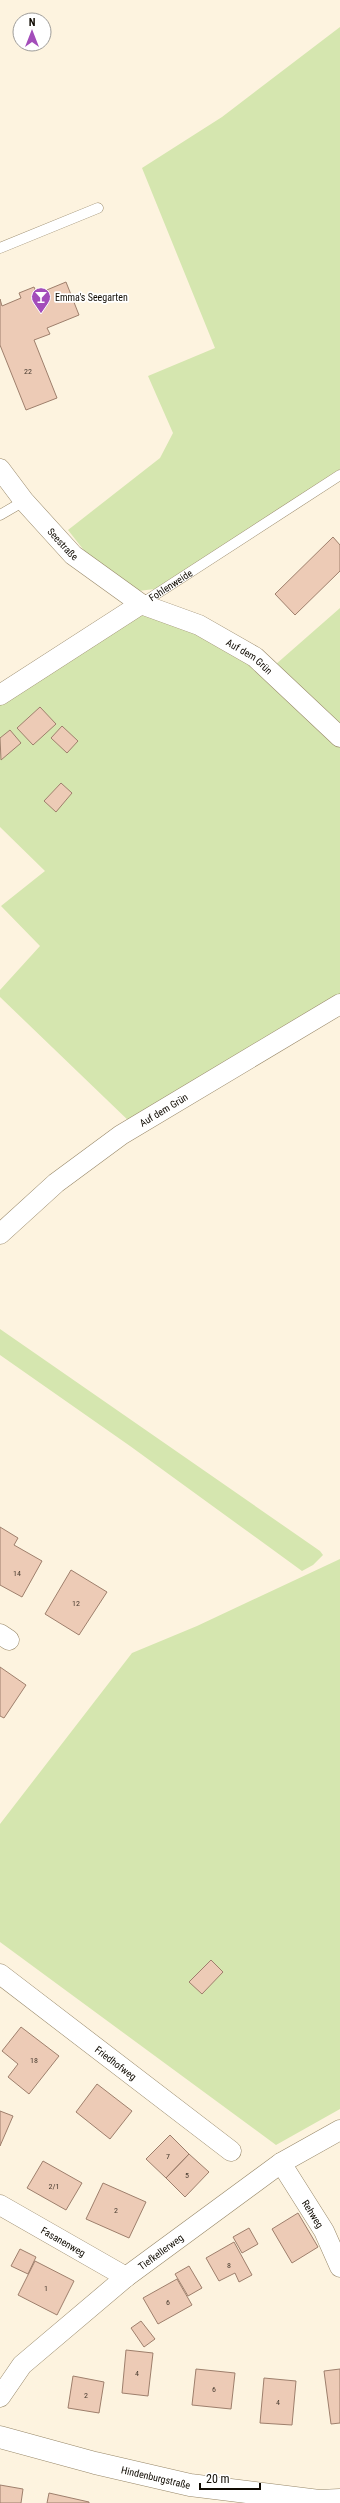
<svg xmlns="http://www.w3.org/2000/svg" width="340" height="2503" viewBox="0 0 340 2503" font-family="'Roboto Condensed',sans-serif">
	<rect width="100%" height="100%" fill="#fdf3df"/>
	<path fill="#d5e6af" d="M340,27V469L155,589L138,591L93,562L68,530L160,458L173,433L148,376L215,348L142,168L222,117Z
		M340,608V726L275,665Z
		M145,612L191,630L249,663L340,745V998L132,1124L0,997V990L40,946L1,906L45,871L0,827V703Z
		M0,1329L320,1551L323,1555L313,1565L302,1571L130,1446L0,1355Z
		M340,1559V2109L276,2145L0,1942V1824L132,1653L197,1626Z"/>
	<path fill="#edcbb6" stroke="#9e7f6c" d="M66,282L79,315L47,328L50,334L34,340L57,398L26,410L0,345V299L2,306L21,298L19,293L34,287L37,294Z
		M333,537L340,545V571L295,615L275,594Z
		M40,707L56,724L33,745L17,728Z
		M62,726L78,741L67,753L51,738Z
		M10,730L21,743L1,760L0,738Z
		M61,783L72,793L56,812L44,801Z
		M0,1527L18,1538L14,1545L42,1561L22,1597L0,1585Z
		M71,1570L107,1592L79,1635L45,1614Z
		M0,1667L26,1685L4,1718L0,1716Z
		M211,1960L223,1972L202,1994L189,1982Z
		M21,2027L59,2056L29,2094L8,2077L18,2064L2,2051Z
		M97,2084L132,2111L110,2139L76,2112Z
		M0,2111L13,2116L0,2146Z
		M170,2135L189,2154L166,2178L146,2159Z
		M189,2154L209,2172L185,2197L166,2178Z
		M43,2161L82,2183L66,2210L27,2188Z
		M103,2183L146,2202L129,2238L86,2219Z
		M298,2213L318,2247L292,2263L272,2229Z
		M249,2228L258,2244L242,2253L233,2237Z
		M234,2242L252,2275L239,2282L235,2273L219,2281L206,2258Z
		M20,2249L36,2257L28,2274L11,2266Z
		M35,2261L74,2281L57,2315L18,2295Z
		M189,2266L202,2288L188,2296L175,2274Z
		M177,2279L192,2305L158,2324L143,2298Z
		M141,2321L155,2339L144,2347L131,2328Z
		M126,2350L153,2353L148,2396L122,2393Z
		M196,2369L235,2373L231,2409L192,2405Z
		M340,2369V2423L331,2424L324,2371Z
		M73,2376L104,2382L99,2413L68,2408Z
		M264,2378L296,2381L292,2425L260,2423Z
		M0,2485L23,2489L21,2503H0Z
		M49,2493L89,2502V2503H47Z"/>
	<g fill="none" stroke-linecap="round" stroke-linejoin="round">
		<g stroke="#978768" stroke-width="11">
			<g id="service">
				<path d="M0,248L98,208"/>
				<path d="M0,515L24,501"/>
				<path id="s1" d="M141,604L340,475"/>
			</g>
		</g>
		<g stroke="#978768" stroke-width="21">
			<g id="minor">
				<path id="s2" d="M0,469L24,501L73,555L141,604L199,625L255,657L340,737"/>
				<path d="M0,695L141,604"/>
				<path id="s3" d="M0,1234L56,1183L121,1135L340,1004"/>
				<path d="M0,1634L9,1640"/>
				<path id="s4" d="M0,1974L231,2151"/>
				<path id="s5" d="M281,2163L324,2231L340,2267"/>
				<path id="s6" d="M0,2205L126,2277"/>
				<path id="s7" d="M0,2397L22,2365L126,2277L281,2163L340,2130"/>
			</g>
		</g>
		<g stroke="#978768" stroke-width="23">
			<g id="tertiary">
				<path id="s8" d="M0,2437L95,2463L190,2485L319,2501L340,2500"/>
			</g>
		</g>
		<use href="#service" stroke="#fff" stroke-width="10"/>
		<use href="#minor" stroke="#fff" stroke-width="20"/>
		<use href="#tertiary" stroke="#fff" stroke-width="22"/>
	</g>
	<defs>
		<g id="bar-pin" transform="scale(1)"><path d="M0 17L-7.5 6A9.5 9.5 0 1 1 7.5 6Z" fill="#a34dba" stroke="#fff"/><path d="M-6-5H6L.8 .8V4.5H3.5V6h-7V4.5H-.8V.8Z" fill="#fff"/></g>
	</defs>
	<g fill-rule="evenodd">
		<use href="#bar-pin" x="41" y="297"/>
	</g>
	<g text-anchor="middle" stroke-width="3.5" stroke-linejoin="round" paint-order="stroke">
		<g font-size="8" fill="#473b2f">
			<text x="28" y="374">22</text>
			<text x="17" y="1576">14</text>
			<text x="76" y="1606">12</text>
			<text x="34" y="2063">18</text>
			<text x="168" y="2159">7</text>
			<text x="187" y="2178">5</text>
			<text x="54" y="2189">2/1</text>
			<text x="116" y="2213">2</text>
			<text x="229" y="2268">8</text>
			<text x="46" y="2291">1</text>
			<text x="168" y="2305">6</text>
			<text x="137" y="2376">4</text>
			<text x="214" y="2392">6</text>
			<text x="86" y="2398">2</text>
			<text x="278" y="2405">4</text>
		</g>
		<g font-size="10" fill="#100b02" stroke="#fff" text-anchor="start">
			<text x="55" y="301">Emma's Seegarten</text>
		</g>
		<g font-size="10" fill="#100b02" stroke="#fff">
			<text dy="4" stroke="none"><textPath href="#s2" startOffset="98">Seestraße</textPath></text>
			<text dy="4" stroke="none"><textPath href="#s1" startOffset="35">Fohlenweide</textPath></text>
			<text dy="4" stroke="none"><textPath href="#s2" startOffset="318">Auf dem Grün</textPath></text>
			<text dy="4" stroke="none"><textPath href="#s3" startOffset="206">Auf dem Grün</textPath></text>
			<text dy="4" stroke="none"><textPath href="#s4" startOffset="146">Friedhofweg</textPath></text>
			<text dy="4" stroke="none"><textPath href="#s5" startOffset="60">Rehweg</textPath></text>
			<text dy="4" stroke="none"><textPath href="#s6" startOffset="73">Fasanenweg</textPath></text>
			<text dy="4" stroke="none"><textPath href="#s7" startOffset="218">Tiefkellerweg</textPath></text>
			<text dy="4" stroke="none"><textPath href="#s8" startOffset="161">Hindenburgstraße</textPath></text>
		</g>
	</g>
	<g transform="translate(32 32)"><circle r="19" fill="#ffffff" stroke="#9f9d9a"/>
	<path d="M0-3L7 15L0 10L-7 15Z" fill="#a34dba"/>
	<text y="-6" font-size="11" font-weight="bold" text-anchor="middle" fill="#100b02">N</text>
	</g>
	<path d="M200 2483v6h60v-6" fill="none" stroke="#100b02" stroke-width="2"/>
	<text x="206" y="2483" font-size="12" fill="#100b02" stroke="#ffffff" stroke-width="3" paint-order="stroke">20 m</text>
</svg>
